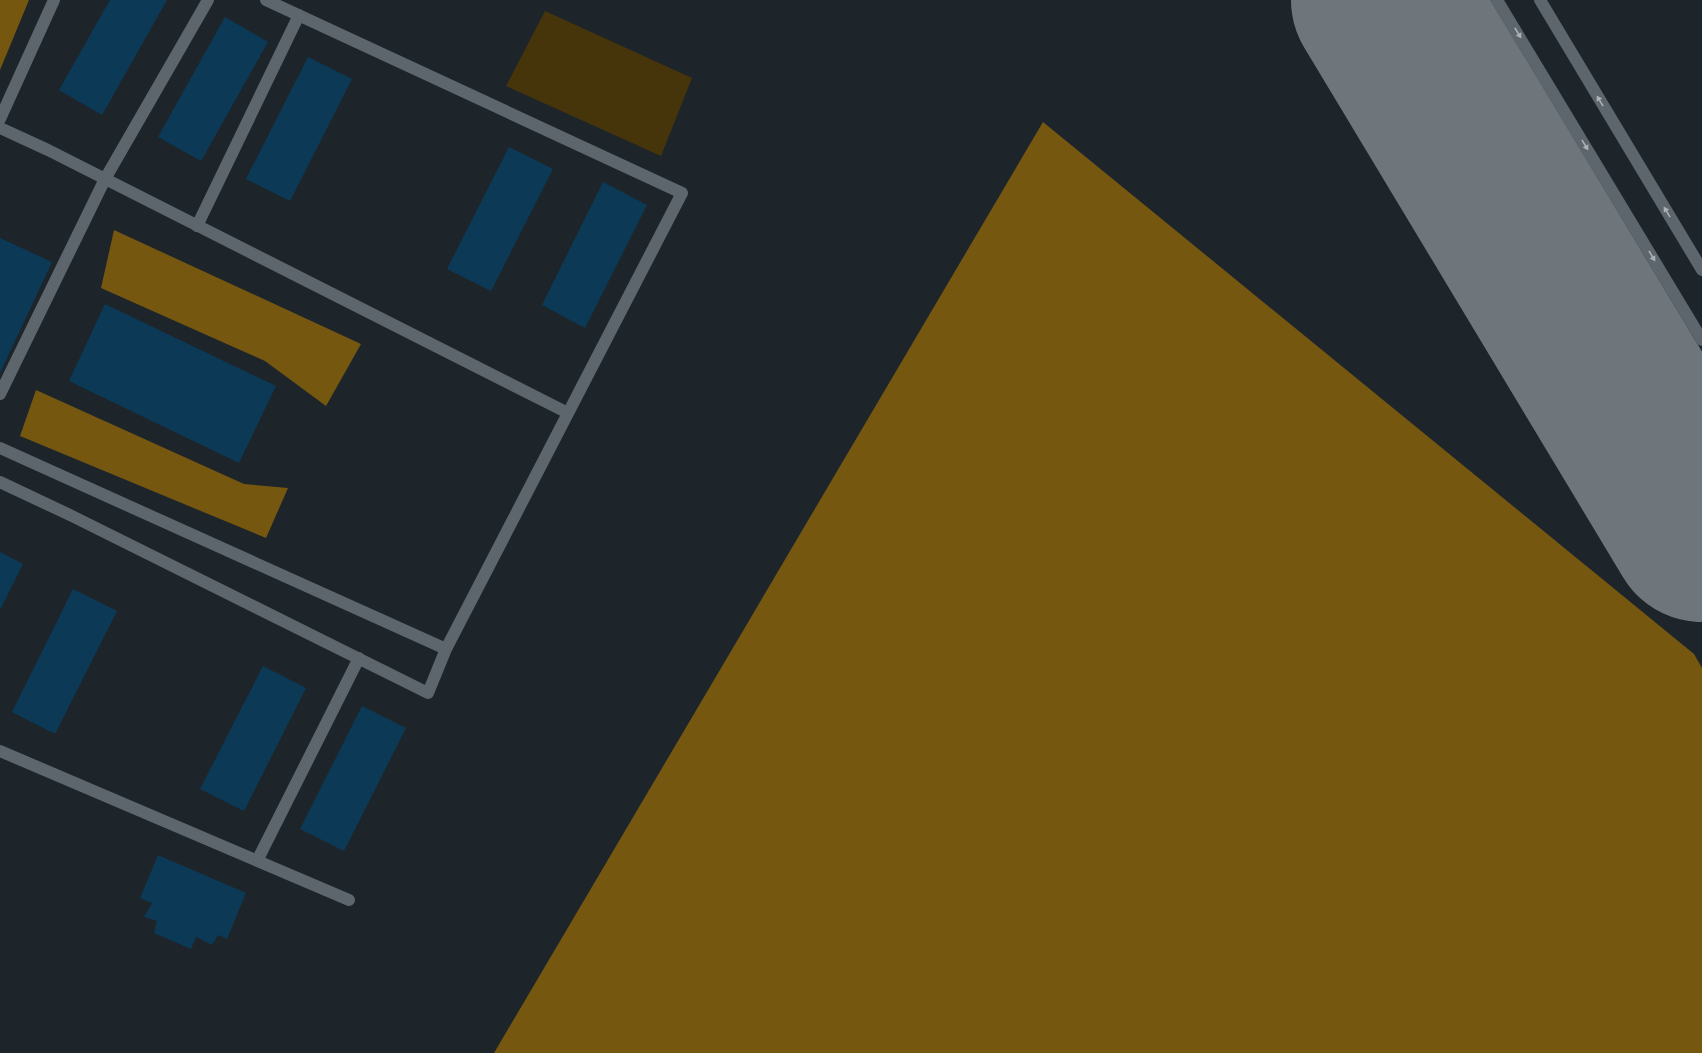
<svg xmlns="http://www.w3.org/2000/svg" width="1702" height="1053" viewBox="0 0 1702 1053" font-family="Overpass,sans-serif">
	<rect width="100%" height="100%" fill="#1d252b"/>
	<path fill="#46340a" d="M545,11L692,78L661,156L506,86Z"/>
	<path fill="#755710" d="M0,0H29L0,70Z
		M1043,122L1694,654L1702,668V1053H494Z
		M114,230L361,344L326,406L265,361L101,288Z
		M36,390L244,484L288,488L266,538L20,436Z"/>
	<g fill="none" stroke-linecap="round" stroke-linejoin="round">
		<path stroke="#6f767b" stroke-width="184" d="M1383,0L1702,530"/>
	</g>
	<path fill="#0c3a56" d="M110,0H167L102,115L59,90Z
		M225,17L268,42L201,161L158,137Z
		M308,57L352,79L290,201L246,179Z
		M509,147L553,169L491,291L447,269Z
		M603,182L647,205L585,328L542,305Z
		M0,238L52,262L0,373Z
		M105,304L276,386L239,463L69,381Z
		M0,552L23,564L0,610Z
		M73,589L117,611L55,734L12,712Z
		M263,666L306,688L244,811L200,789Z
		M362,706L406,728L344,851L300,829Z
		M158,855L246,893L227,939L218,935L212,945L196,937L191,949L154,933L157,921L144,917L152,903L140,898Z"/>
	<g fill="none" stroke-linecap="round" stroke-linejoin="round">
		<path stroke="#5d666d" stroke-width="12" d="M266,0L682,193L446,649
			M1497,0L1702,340
			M1540,0L1702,270
			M0,119L54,0
			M0,128L48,150L568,413
			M197,226L299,15
			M0,394L105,179L208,0
			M0,448L446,649L428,693L72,516L0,482
			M0,751L349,900
			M257,861L359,658"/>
	</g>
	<defs><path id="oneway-solid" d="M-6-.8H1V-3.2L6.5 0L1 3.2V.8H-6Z"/></defs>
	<g fill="#acb2b7">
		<use href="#oneway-solid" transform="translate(1518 33) rotate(59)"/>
		<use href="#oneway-solid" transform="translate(1600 101) rotate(-121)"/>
		<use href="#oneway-solid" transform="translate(1585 145) rotate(59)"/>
		<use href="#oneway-solid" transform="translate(1667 212) rotate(-121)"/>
		<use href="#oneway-solid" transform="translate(1652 256) rotate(59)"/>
	</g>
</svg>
